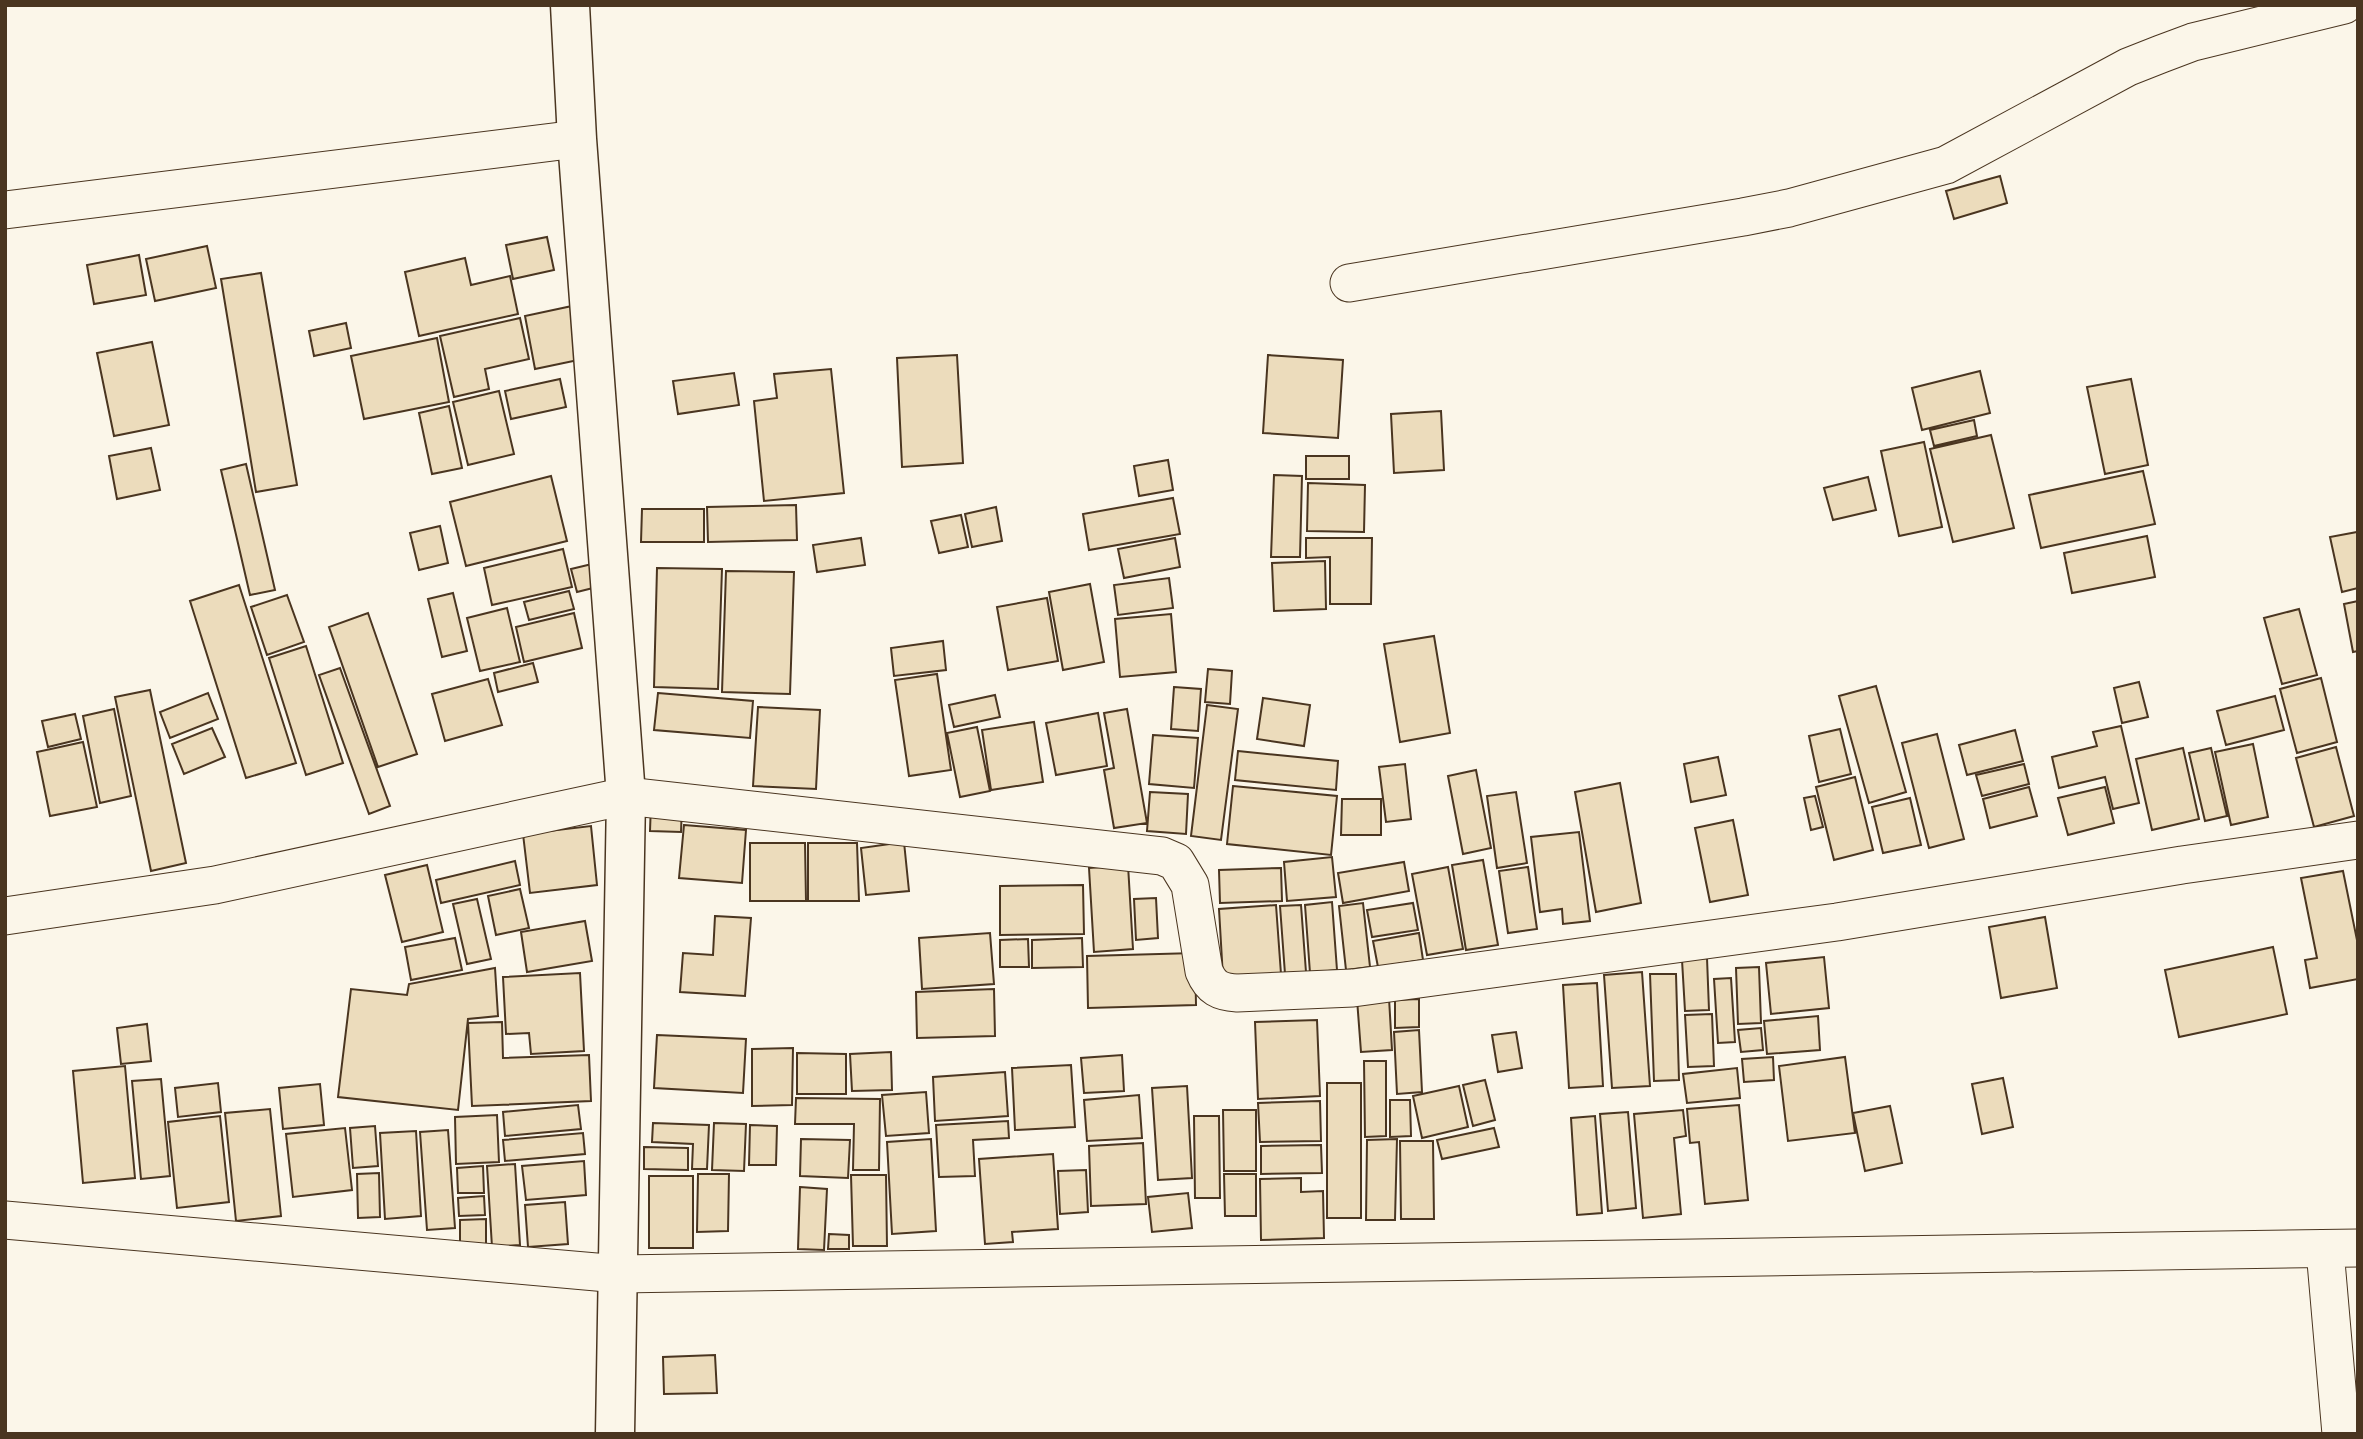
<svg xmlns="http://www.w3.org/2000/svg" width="2363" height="1439" viewBox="0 0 2363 1439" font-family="Poppins,sans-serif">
	<rect width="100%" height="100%" fill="#fbf6e9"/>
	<path fill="#ecdcbc" stroke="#4a3520" stroke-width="2" d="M2000,176L2007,203L1954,219L1946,191Z
		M547,237L554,270L513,279L506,245Z
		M207,246L216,288L155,301L146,259Z
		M139,255L146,295L94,304L87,265Z
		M465,258L471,285L510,276L518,314L419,336L405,272Z
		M261,273L297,485L256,492L221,279Z
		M572,306L583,359L535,369L525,316Z
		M520,318L529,359L485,369L489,389L454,397L440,336Z
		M346,323L351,348L314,356L309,331Z
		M437,338L449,402L364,419L351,356Z
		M152,342L169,425L114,436L97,353Z
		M957,355L963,463L902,467L897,358Z
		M1268,355L1343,360L1338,438L1263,433Z
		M831,369L844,493L764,501L754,401L777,398L774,374Z
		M1980,371L1990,413L1922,430L1912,388Z
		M734,373L739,405L678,414L673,381Z
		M560,379L566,407L511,419L505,391Z
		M2131,379L2148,465L2105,474L2087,387Z
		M499,391L514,454L468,465L453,402Z
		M449,406L462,468L432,474L419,413Z
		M1441,411L1444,470L1394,473L1391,414Z
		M1974,420L1977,436L1934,446L1930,430Z
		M1991,435L2014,528L1953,542L1930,449Z
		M1924,442L1942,527L1899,536L1881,451Z
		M151,448L160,490L117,499L109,456Z
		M1306,456H1349V479H1306Z
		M1168,460L1173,490L1139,496L1134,466Z
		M246,464L275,590L250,595L221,470Z
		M2143,471L2155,524L2041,548L2029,495Z
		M1274,475L1302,476L1300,557H1271Z
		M551,476L567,541L466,566L450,502Z
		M1868,477L1876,510L1833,520L1824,488Z
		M1308,483L1365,485L1364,532L1307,531Z
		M1173,498L1180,534L1089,550L1083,514Z
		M796,505L797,540L708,542L707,507Z
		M996,507L1002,541L972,547L965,514Z
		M642,509H704V542H641Z
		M961,515L968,547L939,553L931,521Z
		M440,526L448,563L419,570L410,533Z
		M2357,532L2358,588L2342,592L2330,537Z
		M2147,536L2155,577L2072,593L2064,553Z
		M861,538L865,565L817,572L813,545Z
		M1175,538L1180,567L1124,578L1118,549Z
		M1306,538H1372L1371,604H1330V557L1306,558Z
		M563,549L572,587L492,605L484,568Z
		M1325,561L1326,609L1274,611L1272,563Z
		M592,564L597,587L577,592L571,569Z
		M657,568L722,569L718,689L654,687Z
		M726,571L794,572L790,694L722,692Z
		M1169,578L1173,608L1118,615L1114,585Z
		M1090,584L1104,662L1063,670L1049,592Z
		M239,585L296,763L246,778L190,601Z
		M569,591L574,609L529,620L524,602Z
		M453,593L467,651L442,657L428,599Z
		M287,595L304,642L267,655L251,607Z
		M1047,598L1058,661L1008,670L997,607Z
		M2358,601V651L2353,652L2344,604Z
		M507,608L520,662L480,671L467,618Z
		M2299,609L2317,675L2282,684L2264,618Z
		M368,613L417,754L378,767L329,627Z
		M574,613L582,648L524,662L516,627Z
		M1171,614L1176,672L1120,677L1115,619Z
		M1434,636L1450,733L1400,742L1384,644Z
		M943,641L946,670L894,676L891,648Z
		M306,646L343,763L306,775L269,658Z
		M533,663L538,682L498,692L494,673Z
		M340,668L390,806L369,814L319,675Z
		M1208,669L1232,671L1230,704L1205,702Z
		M937,674L951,770L909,776L895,680Z
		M2321,678L2337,742L2297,753L2280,689Z
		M488,679L502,725L445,741L432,694Z
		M2139,682L2148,717L2122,723L2114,688Z
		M1876,686L1906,792L1869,803L1839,696Z
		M1174,687L1201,689L1198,731L1171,729Z
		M150,690L186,863L151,871L115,697Z
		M208,693L218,719L170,738L160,712Z
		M658,693L753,701L750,738L654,730Z
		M995,695L1000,717L954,727L949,705Z
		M2275,696L2284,730L2226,745L2217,711Z
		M1263,698L1310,705L1304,746L1257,739Z
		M1207,705L1238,709L1221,840L1191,836Z
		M758,707L820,710L816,789L753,786Z
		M114,709L131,796L100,803L83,716Z
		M1127,709L1147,823L1114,828L1104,770L1114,768L1104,713Z
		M1098,713L1107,766L1056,775L1046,723Z
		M75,714L81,739L48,747L42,721Z
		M1034,722L1043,782L991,790L982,730Z
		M2121,726L2139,803L2113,809L2105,777L2059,788L2052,757L2097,746L2093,732Z
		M977,727L990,791L960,797L947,733Z
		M212,728L225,757L184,774L172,744Z
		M1840,729L1851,774L1819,782L1809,736Z
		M2015,730L2023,761L1967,775L1959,745Z
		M1937,734L1964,839L1929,848L1902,743Z
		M1153,735L1198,738L1194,788L1149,784Z
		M83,742L97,807L50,816L37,752Z
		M2253,744L2268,817L2231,825L2215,752Z
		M2336,747L2354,816L2314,827L2296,758Z
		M2183,748L2199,819L2152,830L2136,759Z
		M2211,748L2227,816L2205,821L2189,753Z
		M1238,751L1338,761L1336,790L1235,780Z
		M1718,757L1726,795L1691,802L1684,764Z
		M1405,764L1411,819L1386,822L1379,767Z
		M2024,764L2029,784L1982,796L1976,775Z
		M1476,770L1491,848L1463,854L1448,776Z
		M1855,777L1873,850L1834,860L1816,787Z
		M1620,783L1641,903L1596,912L1575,792Z
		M1233,786L1337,796L1331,855L1227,844Z
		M2029,787L2037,816L1990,828L1983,799Z
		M2105,787L2114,823L2068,835L2058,798Z
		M1150,792L1188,794L1186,834L1147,831Z
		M1516,792L1527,863L1497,868L1487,796Z
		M1815,796L1823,827L1811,830L1804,798Z
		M1910,798L1921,845L1883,853L1872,807Z
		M1342,799H1381V835H1341Z
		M651,803L682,805L681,832L650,831Z
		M1733,820L1748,895L1710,902L1695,828Z
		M684,825L746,830L742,883L679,878Z
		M591,826L597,885L530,893L523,834Z
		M1579,832L1590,921L1563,924L1562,909L1540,912L1531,837Z
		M904,842L909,891L866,895L861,848Z
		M750,843H805L806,901H750Z
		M808,843H857L859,901H808Z
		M1332,857L1336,897L1287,901L1284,862Z
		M1483,860L1498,945L1466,950L1452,865Z
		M515,861L520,885L441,903L436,880Z
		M1404,862L1409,891L1343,903L1338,873Z
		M427,865L443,932L402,942L385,875Z
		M1128,865L1133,949L1094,952L1089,868Z
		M1448,867L1463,949L1427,955L1412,874Z
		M1528,867L1537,929L1508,933L1499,871Z
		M1281,868L1282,901L1220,903L1219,870Z
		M2343,871L2358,945V979L2310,988L2305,960L2317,958L2301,878Z
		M1083,885L1084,934L1000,935V886Z
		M520,889L529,928L496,935L488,896Z
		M1156,898L1158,938L1136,940L1134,899Z
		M477,899L491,959L467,964L453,904Z
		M1332,902L1337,970L1310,973L1305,905Z
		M1363,903L1370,967L1346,970L1339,906Z
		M1413,903L1418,930L1372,937L1367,910Z
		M1276,905L1281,974L1223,978L1219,909Z
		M1301,905L1306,972L1285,974L1280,906Z
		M715,916L751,918L745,996L680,992L683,953L713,955Z
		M2045,917L2057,988L2001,998L1989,927Z
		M585,921L592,961L527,972L521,932Z
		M990,933L994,984L922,989L919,938Z
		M1419,933L1423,960L1378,967L1373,941Z
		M455,938L462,970L411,980L405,947Z
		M1082,938L1083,967L1032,968V940Z
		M1028,939L1029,967H1000V940Z
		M2273,947L2287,1014L2179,1037L2165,970Z
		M1195,953L1196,1005L1088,1008L1087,956Z
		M1824,957L1829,1008L1771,1014L1766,963Z
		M1707,958L1709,1010L1685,1011L1682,960Z
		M1759,967L1761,1023L1738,1024L1736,968Z
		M495,968L498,1016L468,1019L458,1110L338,1097L351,989L407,995L409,984Z
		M1642,972L1650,1086L1612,1088L1604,975Z
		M580,973L584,1051L531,1054L529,1033L506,1034L503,977Z
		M1650,974H1676L1679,1080L1654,1081Z
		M1731,978L1735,1042L1718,1043L1714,979Z
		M1597,983L1603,1086L1569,1088L1563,985Z
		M994,989L995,1036L917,1038L916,992Z
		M1389,998L1392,1050L1361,1052L1357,999Z
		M1419,999V1027L1395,1028V1000Z
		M1712,1014L1714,1066L1688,1067L1685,1015Z
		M1818,1016L1820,1050L1767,1054L1764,1021Z
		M1317,1020L1320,1096L1258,1099L1255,1022Z
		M502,1022L503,1058L589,1055L591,1101L472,1106L468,1023Z
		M147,1024L151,1061L121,1064L117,1028Z
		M1761,1028L1763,1050L1741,1052L1738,1030Z
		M1419,1030L1422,1092L1397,1094L1394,1032Z
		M1516,1032L1522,1068L1498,1072L1492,1035Z
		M657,1035L746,1039L743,1093L654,1088Z
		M793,1048L792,1105L752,1106V1049Z
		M891,1052L892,1090L852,1091L850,1054Z
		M797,1053L846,1054V1094H797Z
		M1122,1055L1124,1091L1084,1093L1081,1058Z
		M1773,1057L1774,1080L1744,1082L1742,1059Z
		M1845,1057L1855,1133L1788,1141L1779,1066Z
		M1364,1061H1386V1136L1365,1137Z
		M1071,1065L1075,1127L1015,1130L1012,1068Z
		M125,1066L135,1178L83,1183L73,1071Z
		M1737,1068L1740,1098L1687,1103L1683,1074Z
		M1005,1072L1008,1116L935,1121L933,1077Z
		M2003,1078L2013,1127L1982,1134L1972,1084Z
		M161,1079L170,1176L141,1179L132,1081Z
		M1485,1080L1495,1120L1473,1126L1463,1085Z
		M218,1083L221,1112L178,1117L175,1088Z
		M1327,1083H1361V1218H1327Z
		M320,1084L324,1125L283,1129L279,1088Z
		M1187,1086L1192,1178L1158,1180L1152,1088Z
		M1459,1086L1468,1127L1422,1138L1413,1096Z
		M926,1092L929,1133L886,1136L882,1095Z
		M1139,1095L1142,1138L1087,1141L1084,1100Z
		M796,1098L880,1099L879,1170H853L854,1124H795Z
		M1390,1100H1410L1411,1136L1390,1137Z
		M1320,1101L1321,1141L1260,1142L1258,1103Z
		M578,1105L581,1129L505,1136L503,1112Z
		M1739,1105L1748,1200L1705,1204L1699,1142L1690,1143L1687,1109Z
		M1890,1106L1902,1163L1865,1171L1853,1113Z
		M270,1109L281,1216L236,1221L225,1113Z
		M1223,1110H1256V1171H1224Z
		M1683,1110L1686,1136L1674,1138L1681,1214L1643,1218L1634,1114Z
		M1628,1112L1636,1208L1608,1211L1600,1114Z
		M497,1115L499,1162L456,1164L455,1117Z
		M220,1116L229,1202L177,1208L168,1122Z
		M1194,1116H1219L1220,1198H1195Z
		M1595,1116L1602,1213L1577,1215L1571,1118Z
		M1008,1121L1009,1138L973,1140L975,1176L939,1177L936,1125Z
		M653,1123L709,1125L707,1169H692L693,1144L652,1142Z
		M714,1123L746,1124L744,1171L712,1170Z
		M750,1125L777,1126L776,1165H749Z
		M375,1126L378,1166L353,1168L350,1128Z
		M345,1128L352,1190L293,1197L286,1134Z
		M1494,1128L1499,1147L1442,1159L1437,1140Z
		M448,1130L455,1228L427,1230L420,1132Z
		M416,1131L421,1216L385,1219L380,1133Z
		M583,1133L585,1154L505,1161L503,1140Z
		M801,1139L850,1140L848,1178L800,1176Z
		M931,1139L936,1231L892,1234L887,1142Z
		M1397,1139L1395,1220H1366L1367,1140Z
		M1400,1141H1433L1434,1219H1401Z
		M1143,1143L1146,1204L1091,1206L1089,1146Z
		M1321,1145L1322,1173L1261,1174V1146Z
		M644,1147L688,1148V1170L644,1169Z
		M1053,1154L1058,1229L1012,1232L1013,1242L985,1244L979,1159Z
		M584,1161L586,1195L526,1200L522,1166Z
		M515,1164L520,1245L492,1247L487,1166Z
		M483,1166L484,1193H458L457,1168Z
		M1086,1170L1088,1212L1060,1214L1058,1171Z
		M379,1173L380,1217L358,1218L357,1174Z
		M698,1174H729L728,1231L697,1232Z
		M1224,1174H1256V1216H1225Z
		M851,1175H886L887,1246H853Z
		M649,1176H693V1248H649Z
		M1301,1178V1192L1323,1191L1324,1238L1261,1240L1260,1179Z
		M800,1187L827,1189L824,1250L798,1249Z
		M1188,1193L1192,1228L1152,1232L1148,1197Z
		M484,1196L485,1215L459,1216L458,1198Z
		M565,1202L568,1244L528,1247L525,1205Z
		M486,1219V1245H460V1220Z
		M829,1234L849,1235V1249H828Z
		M715,1355L717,1393L664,1394L663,1357Z"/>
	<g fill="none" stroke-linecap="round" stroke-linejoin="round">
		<g stroke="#4a3520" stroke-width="39">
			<path id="minor" d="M5,210L577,139
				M1349,283L1743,217L1789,208L1946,165L2128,67L2161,54L2193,42L2344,5
				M5,916L215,885L626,796L1162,856L1176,862L1190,885L1204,971C1211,988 1220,992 1237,993L1353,988L1837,922L2182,865L2358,840
				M5,1220L619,1274L2358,1248
				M2325,1250L2341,1434"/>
		</g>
		<g stroke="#4a3520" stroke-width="41">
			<path id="tertiary" d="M570,5L577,139L626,796L615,1434"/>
		</g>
		<use href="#minor" stroke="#fbf6e9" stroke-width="37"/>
		<use href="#tertiary" stroke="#fbf6e9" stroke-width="38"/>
	</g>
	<rect width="2363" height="1439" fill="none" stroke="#4a3520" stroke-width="14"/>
</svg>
